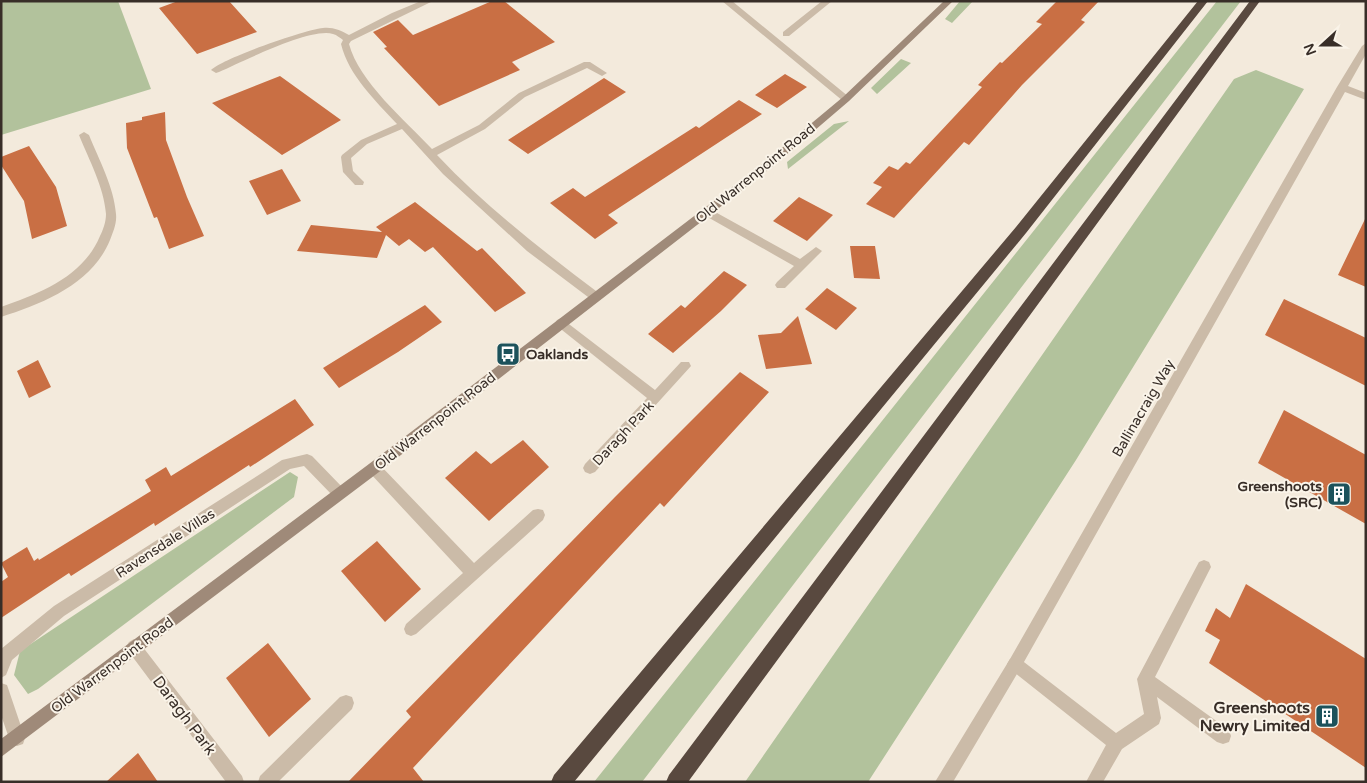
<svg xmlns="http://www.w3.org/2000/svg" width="1367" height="783" viewBox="0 0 1367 783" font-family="'Varela Round',sans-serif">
	<rect width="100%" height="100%" fill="#f3eadc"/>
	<path fill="#b2c29c" d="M1,1H118L151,89L1,135Z
		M960,1H973L952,23L945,19Z
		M1217,1H1241L642,782H594Z
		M901,59L911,63L877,94L871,88Z
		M1256,70L1304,89L1076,460L868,782H745L1234,79Z
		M849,121L788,169L787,162L834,124Z
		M290,472L298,477L294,497L38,689L28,694L14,675L20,651Z"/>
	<path fill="#c96f44" d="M178,1H229L257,32L197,54L159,8Z
		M492,1H504L555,42L512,62L520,70L439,106L384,48L387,47L373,32L398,20L413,35Z
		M1057,1H1099L1081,20L1085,22L1022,85L969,145L964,142L894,218L866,204L882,187L873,183L889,166L898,170L906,162L910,164L982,87L978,85L1000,62L1002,63L1042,24L1036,22Z
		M785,74L807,87L777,108L755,95Z
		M280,76L341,120L282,155L212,103Z
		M604,78L626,92L528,154L508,140Z
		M739,100L762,114L608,215L618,223L595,239L550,203L573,188L585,197L696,126L699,128Z
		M165,112L166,140L187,197L204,236L169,249L157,217L154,218L127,148L126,123L142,120V117Z
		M29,146L56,187L67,226L32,239L24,201L1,165V157Z
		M282,169L301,201L267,215L249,181Z
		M799,197L833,215L807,241L773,221Z
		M415,202L477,251L482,248L526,293L495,312L433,247L425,252L409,239L399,246L386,235L377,258L297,251L311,225L382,232L376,227Z
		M1366,217V287L1338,275Z
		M850,246H875L880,279L854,278Z
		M724,271L747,285L721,311L673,353L648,334L681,305L685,308Z
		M827,288L857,308L836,330L805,309Z
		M1284,299L1366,338V386L1265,335Z
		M425,305L442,322L398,352L339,388L323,368Z
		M798,316L812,364L766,369L758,335L781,333Z
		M38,360L51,387L29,398L17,371Z
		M740,372L769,392L664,507L660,503L413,768L424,782H348L411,717L406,711L615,497Z
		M295,399L314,425L250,467L249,465L155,526L154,523L71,576L69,573L1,618V582L8,577L1,563L27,547L34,561L38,558L39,560L151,491L145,480L166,467L171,476Z
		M1284,410L1366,455V524L1258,463Z
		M523,440L549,467L489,521L445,478L476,451L491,464Z
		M377,541L421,589L385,622L341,571Z
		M1246,584L1366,659V768L1209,663L1220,640L1205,631L1216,608L1230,618Z
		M268,643L311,699L269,737L226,678Z
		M138,753L158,782H106Z"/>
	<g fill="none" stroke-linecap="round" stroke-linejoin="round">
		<path fill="#cbbba8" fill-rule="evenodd" d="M722,1H732L849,97V101H843Z
			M1204,560L1209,562L1211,567L1155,677L1229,730L1231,736L1229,742L1223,744L1217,742L1157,697L1161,718L1159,724L1122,749L1103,782H1086L1106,745L1010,669L1007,664L1010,659L1015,656L1020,659L1116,733L1144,714L1137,679L1199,562Z"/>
		<path fill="#cbbba8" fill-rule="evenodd" d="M421,1H433L351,41L349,44C359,82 405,120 432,149L479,125L519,93L584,62H590L607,73L602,76L587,68L525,97L485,129L437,155C486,207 543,251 600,294L602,297L600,300H592L527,251L443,174L402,129L367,144L351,158L353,171L364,182L363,185H355L343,172L341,157L342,155L361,140L397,124C375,100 349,76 341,44L343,40C340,38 337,35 333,34C311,27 242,62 219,72L216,73L211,70C224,58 304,30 323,28C333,27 340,30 349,35L392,13Z
			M822,1H832L789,36H783V32Z
			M1366,43V54L1348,86L1366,93V100L1345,92L1020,669L953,782H935L1010,659L1337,87L1362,46Z
			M84,132L89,135C99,160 114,187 116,214C117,223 113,232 110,240C92,284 44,303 1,317V307C40,293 83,277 100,236C103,230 106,222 106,214C104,187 89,160 79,135Z
			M708,208L800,259L816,247L822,251L785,288H777L775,285L777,282L794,266L704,215L703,212L704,209Z
			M561,318L655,390L681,362H689L691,366L595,472L590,474L585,472L583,468L585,464L647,398L557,326L555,323L557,320Z
			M307,454L312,456L344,489L346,493L344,497L339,499L334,497L304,466L290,469L64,616L12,660L6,675L1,678V649L54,606L282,460Z
			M374,462L379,464L474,563L533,510L538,509L543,510L545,515L543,520L416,634L411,636L406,634L404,629L406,624L463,573L369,472L367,468L369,464Z
			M134,639L139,642L242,776L244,782H226L129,652L126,647L129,642Z
			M1,683L7,685L25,738L23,744L17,746L11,744L1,715Z
			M346,695L352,697L354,703L352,709L278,782H258L260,776L340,697Z"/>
		<path fill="#9f8a79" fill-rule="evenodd" d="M944,1H953L849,101L773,166L379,472L1,757V739L369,464L765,162L843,97Z"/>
		<path fill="#59493f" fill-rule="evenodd" d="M1198,1H1208L1026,233L574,782H551L554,775L1016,227Z
			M1250,1H1260L688,782H666L669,775Z"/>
	</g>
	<defs>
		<g id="bus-square" transform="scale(1.25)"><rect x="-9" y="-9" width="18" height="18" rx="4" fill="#1c525b" stroke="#faf4e9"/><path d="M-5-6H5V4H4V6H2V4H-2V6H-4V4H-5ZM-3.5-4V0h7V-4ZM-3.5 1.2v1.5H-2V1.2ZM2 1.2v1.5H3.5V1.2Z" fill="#fff"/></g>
		<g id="building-square" transform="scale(1.25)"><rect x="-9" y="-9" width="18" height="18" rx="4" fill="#1c525b" stroke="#faf4e9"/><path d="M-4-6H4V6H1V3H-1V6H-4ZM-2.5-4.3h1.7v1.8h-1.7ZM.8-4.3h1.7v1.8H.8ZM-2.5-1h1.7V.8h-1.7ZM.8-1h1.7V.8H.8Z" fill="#fff"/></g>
	</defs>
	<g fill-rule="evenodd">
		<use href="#bus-square" x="508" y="354"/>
		<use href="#building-square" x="1339" y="494"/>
		<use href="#building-square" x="1327" y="716"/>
	</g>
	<g text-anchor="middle" stroke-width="4" stroke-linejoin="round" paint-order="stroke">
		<g font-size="14" fill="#382e28" stroke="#faf4e9">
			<text transform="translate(755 173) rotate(-39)" y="5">Old Warrenpoint Road</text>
			<text transform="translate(1143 408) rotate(-60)" y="5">Ballinacraig Way</text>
			<text transform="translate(435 421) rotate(-38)" y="5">Old Warrenpoint Road</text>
			<text transform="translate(623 433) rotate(-47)" y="5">Daragh Park</text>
			<text transform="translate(165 543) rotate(-33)" y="5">Ravensdale Villas</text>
			<text transform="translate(112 665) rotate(-37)" y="5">Old Warrenpoint Road</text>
		</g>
		<g font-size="14" font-weight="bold" fill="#382e28" stroke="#faf4e9" text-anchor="start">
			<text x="526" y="359">Oaklands</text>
			<text x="1322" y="491" text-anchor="end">Greenshoots<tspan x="1322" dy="16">(SRC)</tspan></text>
		</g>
		<g font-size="16" font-weight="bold" fill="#382e28" stroke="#faf4e9" text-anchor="end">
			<text x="1310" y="713">Greenshoots<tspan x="1310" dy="18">Newry Limited</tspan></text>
		</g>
		<g font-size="16" fill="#382e28" stroke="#faf4e9">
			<text transform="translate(185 715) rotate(53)" y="6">Daragh Park</text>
		</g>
	</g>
	<rect width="1367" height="783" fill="none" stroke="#382e28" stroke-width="5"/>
	<g transform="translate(1322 45) rotate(249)" stroke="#faf4e9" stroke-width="4" paint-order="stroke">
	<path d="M0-4L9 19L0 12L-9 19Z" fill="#382e28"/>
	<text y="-8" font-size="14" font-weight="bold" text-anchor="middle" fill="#382e28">N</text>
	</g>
</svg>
